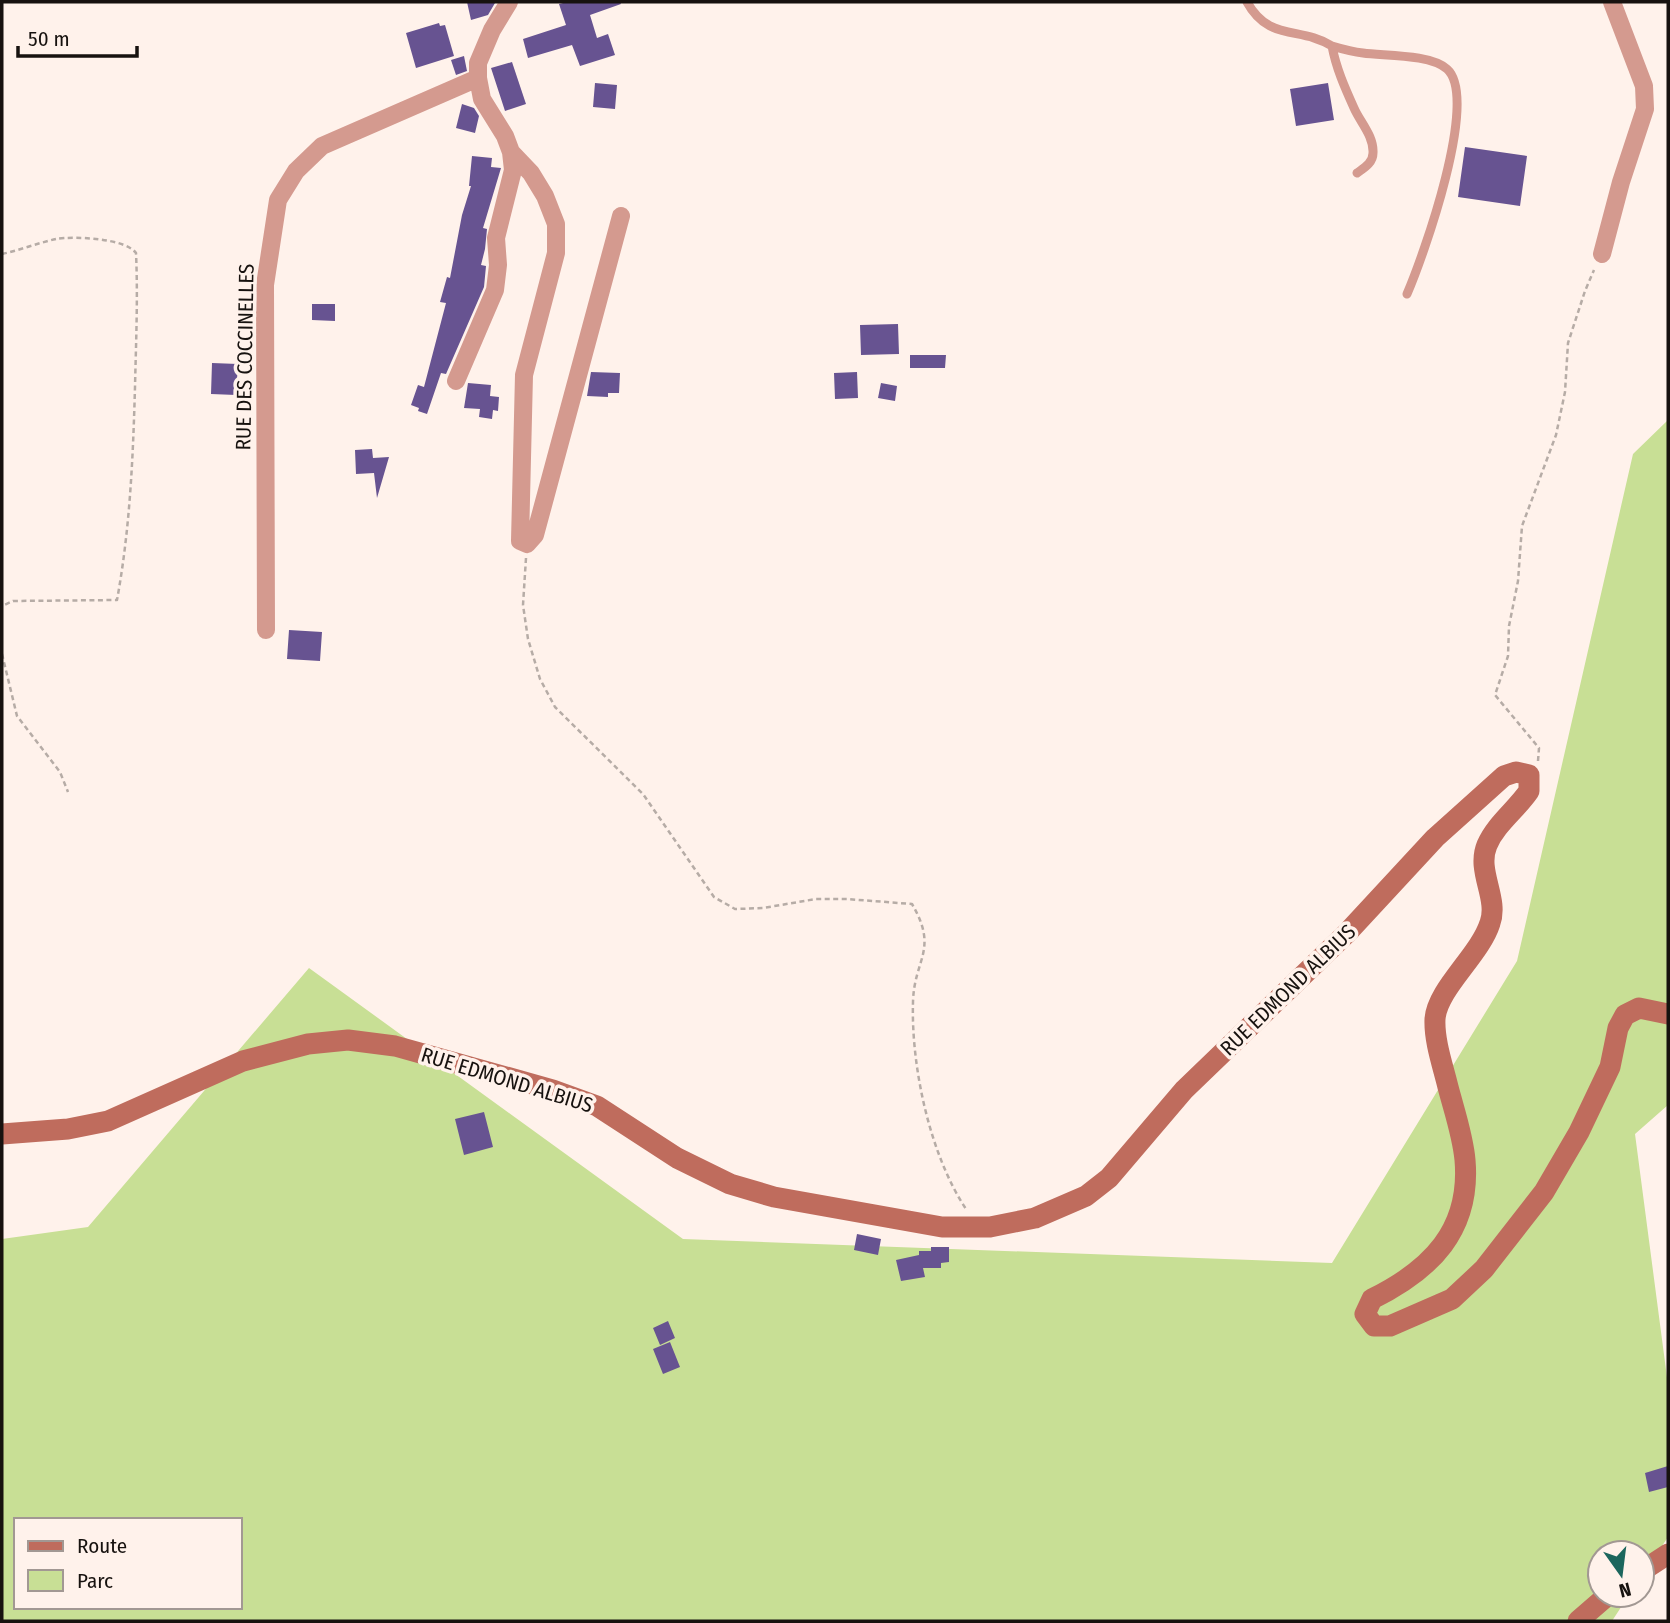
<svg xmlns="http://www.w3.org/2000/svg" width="1670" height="1623" viewBox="0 0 1670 1623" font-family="'Fira Sans Condensed',sans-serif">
	<rect width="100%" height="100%" fill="#fff2eb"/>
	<path fill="#c8df95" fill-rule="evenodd" d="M1668,420V1105L1635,1134L1668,1385V1537L1642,1576V1553H1600V1595H1629L1612,1621H2V1239L88,1227L309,968L683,1239L1332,1263L1517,961L1633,454ZM16,1520H240V1607H16Z"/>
	<path fill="#675391" d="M467,2H495V3L488,15L471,20Z
		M567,2H620L621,4L590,15L597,38L608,34L615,55L580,66L572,45L528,58L523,39L566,25L559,4Z
		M439,23L440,26L445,25L454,56L416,68L406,33Z
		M464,56L467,71L456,75L451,60Z
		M512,62L526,104L505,111L491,68Z
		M595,83L617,85L615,109L593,107Z
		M1328,83L1334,120L1296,126L1290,89Z
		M462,104L474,108L479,116L475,133L456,128Z
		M1465,147L1527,156L1520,206L1458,197Z
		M472,156L492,158L491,167L501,168L483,228L487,229L485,249L481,265L486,266L484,287L446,374L441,373L427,414L418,411L419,408L411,405L418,385L424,387L446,303L440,302L447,277L450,278L462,215L471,186H469Z
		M312,304H335V321L312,320Z
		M898,324L899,354L861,355L860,325Z
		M910,355H946L945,368H910Z
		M212,363L238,364L236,395L211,394Z
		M591,372L620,373L619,393H608V397L587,396Z
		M857,372L858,398L835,399L834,373Z
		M468,383L491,385L490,396L499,397L498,411L493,410L492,419L479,417L480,409L464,408Z
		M881,383L897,386L895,401L878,398Z
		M372,449L373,458L389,457L377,498L374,473L356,474L355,450Z
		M289,630L322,632L320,661L287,659Z
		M484,1112L493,1147L464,1155L455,1119Z
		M857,1234L881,1239L878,1255L854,1250Z
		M931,1247H949V1262L941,1263V1268H923L925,1277L901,1281L896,1260L919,1255V1251H931Z
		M668,1321L675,1338L660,1345L653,1328Z
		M670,1342L680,1367L663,1374L653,1349Z
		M1668,1466V1487L1649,1492L1645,1473Z"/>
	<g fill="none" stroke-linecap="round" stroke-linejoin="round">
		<path stroke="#b6aca6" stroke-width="2.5" stroke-dasharray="5 3.5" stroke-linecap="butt" d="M2,254C20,250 38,243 56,239C74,236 125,238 136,253C138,297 136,342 135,387C133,458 130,529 117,600L13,601L2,606
			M526,558L523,605L528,639L540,679L555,707L643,794L714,897L735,909L763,908L816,899H847L912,904C939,950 914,959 913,1002C911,1067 930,1155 966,1209
			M2,654L17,716L60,772L68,792
			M1538,761L1539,748L1495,695L1508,656L1509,626L1518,581L1522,526L1556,435L1565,392L1568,343L1585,291L1594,270"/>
		<path stroke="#d49a8f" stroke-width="9" d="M1247,2C1269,42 1300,26 1332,46C1336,68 1345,88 1354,108C1360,122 1374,136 1373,153C1373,163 1364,168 1357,173
			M1332,46C1342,49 1353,52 1363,53C1385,56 1430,54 1447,69C1480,98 1423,257 1407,294"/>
		<path stroke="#d49a8f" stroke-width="18" d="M511,152L531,173L545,196L556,224V253L524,375L520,541L527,544L535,535L621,216
			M1602,254L1621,182L1645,109L1644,86L1612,2
			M456,381L495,290L498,265L496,238L513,170L511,152L505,136L482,99L478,78V63L492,30L509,2
			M266,630L265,285L278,200L296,171L322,146L478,78"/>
		<path stroke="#bf6c5d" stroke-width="21" d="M2,1134L68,1129L108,1121L243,1061L308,1044L348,1040L395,1046L553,1090L597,1106L677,1158L730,1184L774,1197L942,1227H990L1035,1218L1086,1196L1109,1178L1184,1090L1347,933L1435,838L1504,776L1516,772L1529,775V791C1516,810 1496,824 1487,845C1476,871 1499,898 1490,923C1480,955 1437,989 1435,1019C1434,1041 1443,1066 1448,1087C1454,1110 1463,1136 1465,1160C1471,1230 1431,1270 1372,1299L1365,1314L1374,1326H1390L1452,1299L1484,1269L1544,1192L1579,1132L1610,1067L1618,1028L1625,1015L1639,1008L1668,1014
			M1642,1571L1668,1554
			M1578,1621L1608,1595"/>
	</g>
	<g text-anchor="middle" stroke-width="7" stroke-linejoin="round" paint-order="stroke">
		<g font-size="21" fill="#17120f" stroke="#fff2eb">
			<text transform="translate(245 357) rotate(-89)" y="7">RUE DES COCCINELLES</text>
			<text transform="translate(1288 990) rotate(-44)" y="7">RUE EDMOND ALBIUS</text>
			<text transform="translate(507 1080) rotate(17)" y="7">RUE EDMOND ALBIUS</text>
		</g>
	</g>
	<rect width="1670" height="1623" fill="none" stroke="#17120f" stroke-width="7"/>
	<rect x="14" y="1518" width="228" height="91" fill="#fff2eb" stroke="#a29893" stroke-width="2"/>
	<rect x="28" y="1541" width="35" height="10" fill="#bf6c5d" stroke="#a29893" stroke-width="2"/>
	<text x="77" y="1553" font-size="21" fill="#17120f">Route</text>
	<rect x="28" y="1570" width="35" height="21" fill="#c8df95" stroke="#a29893" stroke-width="2"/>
	<text x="77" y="1588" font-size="21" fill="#17120f">Parc</text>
	<g transform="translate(1621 1574) rotate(166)"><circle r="33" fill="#fff2eb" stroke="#a29893" stroke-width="2"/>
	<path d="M0-5L12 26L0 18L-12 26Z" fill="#1c665d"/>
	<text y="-10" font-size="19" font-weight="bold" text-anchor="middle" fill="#17120f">N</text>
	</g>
	<path d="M18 46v10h119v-10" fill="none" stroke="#17120f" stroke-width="3.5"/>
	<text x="28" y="46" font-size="21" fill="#17120f" stroke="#fff2eb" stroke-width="5" paint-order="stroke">50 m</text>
</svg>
